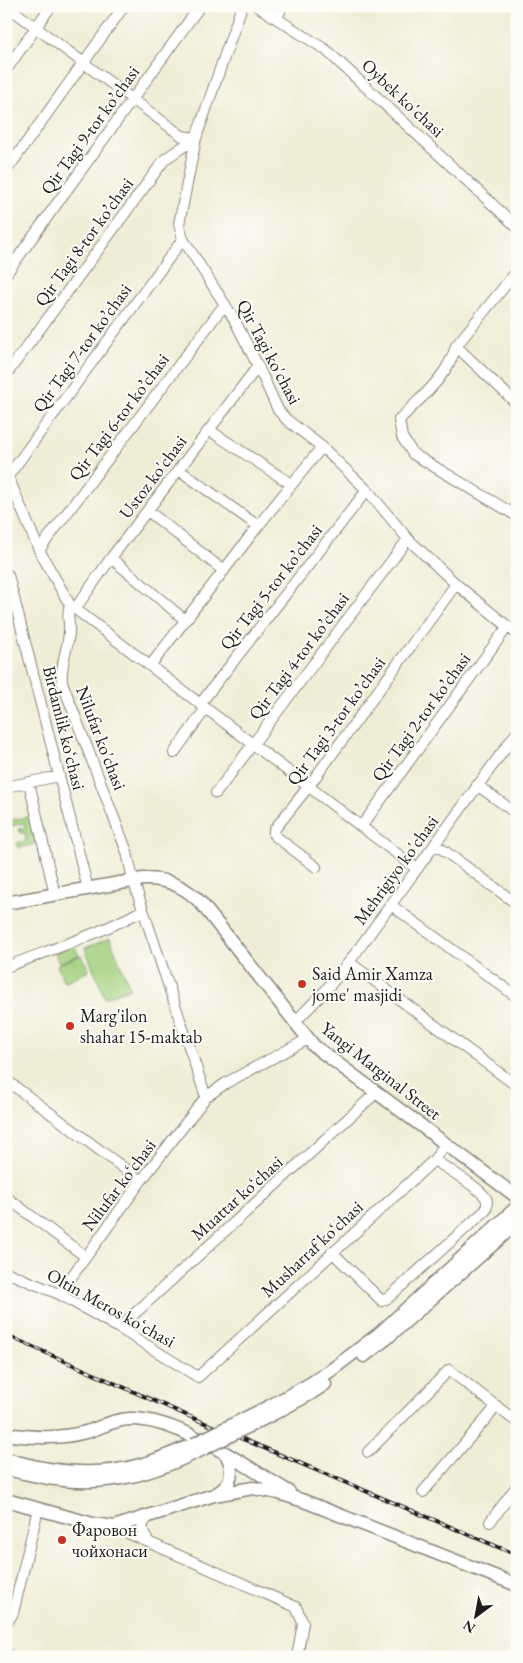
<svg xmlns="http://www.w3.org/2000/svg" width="523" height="1663" viewBox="0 0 523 1663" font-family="'EB Garamond',serif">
	<rect width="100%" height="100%" fill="#fdfcf7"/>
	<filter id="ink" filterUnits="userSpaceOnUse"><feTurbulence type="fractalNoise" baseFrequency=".02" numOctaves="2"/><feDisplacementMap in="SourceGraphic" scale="10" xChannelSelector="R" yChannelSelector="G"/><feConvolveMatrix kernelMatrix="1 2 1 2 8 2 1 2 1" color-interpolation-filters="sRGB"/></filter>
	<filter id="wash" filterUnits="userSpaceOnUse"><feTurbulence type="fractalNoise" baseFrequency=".0096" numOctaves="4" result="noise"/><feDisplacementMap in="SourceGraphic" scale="20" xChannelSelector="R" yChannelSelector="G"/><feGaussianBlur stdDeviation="1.12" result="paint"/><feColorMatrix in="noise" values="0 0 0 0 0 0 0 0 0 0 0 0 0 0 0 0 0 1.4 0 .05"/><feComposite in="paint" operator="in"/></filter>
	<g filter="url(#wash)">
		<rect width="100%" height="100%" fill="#f0edd7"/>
		<path fill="#a1cf7d" stroke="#5e764c" d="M32,816L36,844L18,848L17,843L26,841L25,833H20L19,829L25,827L24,823L6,827V821Z
			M110,938L130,988L105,998L85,948Z
			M74,945L79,955L59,963L55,953Z
			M82,955L89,971L64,982L57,965Z"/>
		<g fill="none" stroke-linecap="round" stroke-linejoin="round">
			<path stroke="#4aa9c9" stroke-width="7" d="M6,1650L15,1657"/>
		</g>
	</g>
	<g filter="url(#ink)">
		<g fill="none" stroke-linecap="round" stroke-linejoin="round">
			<g stroke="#86847a" stroke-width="12">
				<path id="minor" d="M7,6L182,136L196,138
					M242,6L196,138L179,224L183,239L234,319L258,366L278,410L287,420L322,447L367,490L408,539L456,584L517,634
					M257,6L326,50L517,227
					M277,19L282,6
					M6,70L51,6
					M6,171L124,6
					M517,271L456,346C448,377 420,398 399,420L402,437L413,454L517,516
					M6,274L200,6
					M456,346L517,404
					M6,375L165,159L196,138
					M209,430L291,484
					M179,470L258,526
					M6,472L39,550L70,605L417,869
					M8,476L183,239
					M148,511L224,571
					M39,550L225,304
					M111,558L185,620
					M8,575L88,889
					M70,605C66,615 70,621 69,632C68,650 60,663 62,682L127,852L133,880L206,1097
					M75,609L111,558L258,366
					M150,666L258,526L322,447
					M200,704L367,490
					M174,753L206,708
					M29,782L55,895
					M477,785L517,814
					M6,787L59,776
					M216,793L408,539
					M361,827L508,626
					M435,844L517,904
					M316,867L274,835V830L309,786L456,584
					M391,905L517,997
					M349,962L517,1086
					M6,967C52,949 100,934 143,910
					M295,1022L326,990L349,962L517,732
					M6,1080L141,1181
					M6,1197L86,1257
					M332,1252L382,1301L388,1298L486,1210C487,1206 488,1202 486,1198C479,1187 446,1168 434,1160
					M6,1272L59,1294L119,1328L198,1377L434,1160L446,1143
					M59,1294L141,1181L206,1097L226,1083L308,1039
					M119,1328L377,1092
					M368,1452L449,1370L517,1422
					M423,1492L497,1406
					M490,1522L517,1486
					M114,1527L296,1607L303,1623L297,1657
					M147,1540L142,1528L144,1522L150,1515
					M6,1624L13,1613L38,1509"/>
			</g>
			<g stroke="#86847a" stroke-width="15">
				<path id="major" d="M6,903L143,879C166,878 185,886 201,903L314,1046L517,1197
					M364,1356L387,1338L517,1223
					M268,1407L308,1385L330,1371L380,1333L517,1207
					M273,1414L310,1394L325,1384
					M6,1434C34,1438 59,1439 86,1432C101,1428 114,1419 130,1419C179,1418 247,1467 289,1492
					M6,1459C49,1472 96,1478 140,1465C159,1460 176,1452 194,1444
					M6,1469C22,1472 39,1477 55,1479C111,1487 154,1473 203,1449
					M216,1494C233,1485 234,1469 226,1454
					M6,1500L93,1524L114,1527L214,1495L253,1488L279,1493L304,1501L517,1585"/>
			</g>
			<use href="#minor" stroke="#fff" stroke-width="10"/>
			<use href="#major" stroke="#fff" stroke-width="12"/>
			<g stroke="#1c1c1c" stroke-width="4">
				<path id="rail" d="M6,1335L186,1415L517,1555"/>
			</g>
			<use href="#rail" stroke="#fdfcf7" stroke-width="2" stroke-dasharray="5.5" stroke-linecap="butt"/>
			<g stroke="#86847a" stroke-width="15" stroke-linecap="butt">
				<path id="major-bridge" d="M194,1444L268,1407
					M203,1449L273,1414"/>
			</g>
			<use href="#major-bridge" stroke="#fff" stroke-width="12"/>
		</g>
	</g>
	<g fill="#c8321e" stroke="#fdfcf7" stroke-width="2">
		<circle cx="302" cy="984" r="5"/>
		<circle cx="70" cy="1026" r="5"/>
		<circle cx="62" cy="1540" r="5"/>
	</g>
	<g text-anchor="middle" stroke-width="4" stroke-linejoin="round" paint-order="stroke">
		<g font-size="18" fill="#1c1c1c" stroke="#fdfcf7">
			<text transform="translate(403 98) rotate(43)" y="6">Oybek ko'chasi</text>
			<text transform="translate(90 130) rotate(-54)" y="6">Qir Tagi 9-tor koʼchasi</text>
			<text transform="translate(84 242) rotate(-54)" y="6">Qir Tagi 8-tor koʼchasi</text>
			<text transform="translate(82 348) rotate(-54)" y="6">Qir Tagi 7-tor koʼchasi</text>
			<text transform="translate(269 352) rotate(62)" y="6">Qir Tagi ko'chasi</text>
			<text transform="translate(119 417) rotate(-53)" y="6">Qir Tagi 6-tor koʼchasi</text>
			<text transform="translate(153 477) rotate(-53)" y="6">Ustoz ko'chasi</text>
			<text transform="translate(271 587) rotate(-52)" y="6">Qir Tagi 5-tor koʼchasi</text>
			<text transform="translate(299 656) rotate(-53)" y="6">Qir Tagi 4-tor koʼchasi</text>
			<text transform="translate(421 717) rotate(-54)" y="6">Qir Tagi 2-tor koʼchasi</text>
			<text transform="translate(336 721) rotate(-54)" y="6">Qir Tagi 3-tor koʼchasi</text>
			<text transform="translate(64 728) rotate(76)" y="6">Birdamlik koʻchasi</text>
			<text transform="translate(101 738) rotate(69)" y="6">Nilufar ko'chasi</text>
			<text transform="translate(396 870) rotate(-54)" y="6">Mehrigiyo ko'chasi</text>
			<text transform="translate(381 1071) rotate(38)" y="6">Yangi Marginal Street</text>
			<text transform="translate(119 1185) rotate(-53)" y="6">Nilufar koʻchasi</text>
			<text transform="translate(237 1198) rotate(-42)" y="6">Muattar koʻchasi</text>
			<text transform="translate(312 1249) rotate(-43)" y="6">Musharraf koʻchasi</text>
			<text transform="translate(111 1308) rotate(29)" y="6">Oltin Meros koʻchasi</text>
		</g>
		<g font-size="18" fill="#1c1c1c" stroke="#fdfcf7" text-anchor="start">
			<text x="312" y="980">Said Amir Xamza<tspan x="312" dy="21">jome' masjidi</tspan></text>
			<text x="80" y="1022">Marg'ilon<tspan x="80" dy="21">shahar 15-maktab</tspan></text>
			<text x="72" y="1536">Фаровон<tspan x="72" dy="21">чойхонаси</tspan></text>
		</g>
	</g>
	<rect width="523" height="1663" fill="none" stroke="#fdfcf7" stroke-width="25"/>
	<g transform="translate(476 1616) rotate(212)" stroke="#fdfcf7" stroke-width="4" paint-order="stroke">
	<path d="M0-4L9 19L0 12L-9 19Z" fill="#1c1c1c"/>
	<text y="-8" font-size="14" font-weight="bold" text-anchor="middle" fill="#1c1c1c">N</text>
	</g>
</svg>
